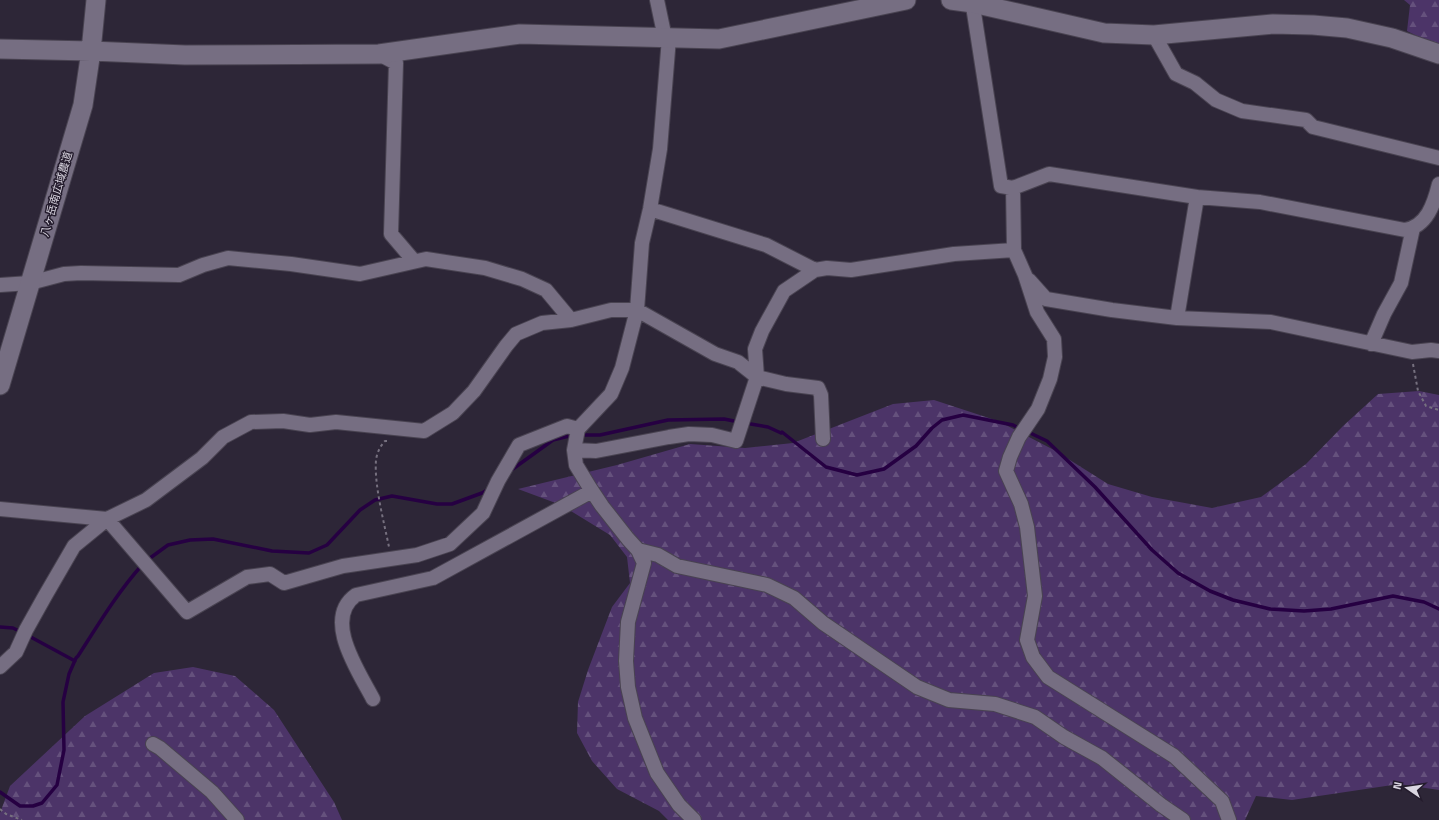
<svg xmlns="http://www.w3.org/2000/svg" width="1439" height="820" viewBox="0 0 1439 820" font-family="'Titillium Web','Noto Sans JP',sans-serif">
	<defs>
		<pattern id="forest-firs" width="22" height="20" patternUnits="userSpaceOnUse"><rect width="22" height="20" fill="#4c3468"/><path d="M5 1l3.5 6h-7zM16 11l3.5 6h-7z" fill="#65517d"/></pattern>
	</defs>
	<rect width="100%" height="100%" fill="#2d2637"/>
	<path fill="url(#forest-firs)" d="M1404,0H1439V47L1407,31L1410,5Z
		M1419,391L1439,395V790L1399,784L1292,800L1256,796L1245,820H668L659,811L617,789L592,761L577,733L578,702L588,670L612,607L630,583L627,557L610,535L561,505L518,489L617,465L690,444L745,448L793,443L893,404L934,400L998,421L1054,450L1108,484L1152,497L1212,508L1261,497L1306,464L1343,426L1378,394Z
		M193,667L235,676L274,710L334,802L342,820H0V813L10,786L85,716L154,673Z"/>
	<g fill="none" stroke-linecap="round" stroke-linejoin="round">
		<path stroke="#260042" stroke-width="3.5" d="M745,423L768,427L781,433L782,432L826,467L857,475L884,469L916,446L932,428L942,420L963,415L1013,425L1020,429
			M1026,431L1047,441L1095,487L1152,550L1178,573L1210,591L1233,600L1270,609L1304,611L1331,609L1393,596L1424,602L1439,609
			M579,435H600L668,420L724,419L739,422
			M510,471L553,440L573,435
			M146,561L168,545L190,540L213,539L272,551L309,553L327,545L360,510L375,500L392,496L437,504H452L482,493L489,489
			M0,627L13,628L21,632
			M27,635L75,661
			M0,792L20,806H33L42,803L57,785L64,750L63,702L69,674L76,658L78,656C98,625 117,593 142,565"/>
		<g stroke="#494351" stroke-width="16">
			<path id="street" d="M657,0L665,38
				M1154,35L1176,74L1195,83L1216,100L1242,111L1306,120L1313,127L1439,158
				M669,38L660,149L650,209L642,243L637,310L622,368L611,394L578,429L574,450L576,465L590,488L602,506L628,539L638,550L644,563L628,622L626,661L628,687L635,718L657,773L679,805L694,820
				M379,54L396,63L391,234L414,261
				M1013,188L1049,174L1197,197L1260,202L1405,230C1427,226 1434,204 1439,184
				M650,209L766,245L815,270
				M1014,250L1025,275L1037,312L1054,339L1055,357L1050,379L1038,409L1019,437L1010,457L1006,471L1021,504L1027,527L1035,596L1027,640L1033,657L1048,677L1174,756L1222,801L1229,820
				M1029,280L1046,299L1112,310L1177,318L1271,322L1412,352L1431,350L1439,351
				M0,285L30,283L64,274L81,273L179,275L203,265L228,258L291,264L360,274L426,259L485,268L522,279L546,290L571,320
				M1177,318L1197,197
				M1371,344L1384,314L1401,283L1413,228
				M574,450L596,451L669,437L689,434L712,435L736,441L757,377L786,384L818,388L821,395L823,439
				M0,509L107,519L187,612L247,577L270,574L284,583L343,566L417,555L450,544L483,513L498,481L519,445L567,426L578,429
				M638,550L658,555L677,566L767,585L794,598L823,623L917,687L949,700L995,704L1035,717L1064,737L1102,758L1161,805L1183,820
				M0,667L16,652L26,630L45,596L74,546L107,519L146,500L202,458L223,437L251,422L283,421L310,425L336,422L424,431L453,413L474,391L506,346L516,334L542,323L571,320L611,310H637L715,354L738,362L757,377L755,349L762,331L784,291L815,270L827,268L851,270L954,254L1014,250L1013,188L1001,186L972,0
				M373,699C359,672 322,619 356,595L433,578L592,491
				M153,744L160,748L212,792L237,820"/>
		</g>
		<g stroke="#494351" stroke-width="21">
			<path id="secondary" d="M951,0L973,3L1104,33L1154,35L1273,24L1313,25L1347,28L1392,38L1439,54
				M0,49L91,51L185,55L379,54L520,34L719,39L906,0
				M0,385L83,105L91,51L96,0"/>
		</g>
		<path stroke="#76707f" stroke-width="2" stroke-dasharray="3 3" stroke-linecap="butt" d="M1413,364L1418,391L1426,406L1439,410
			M387,441H385C380,446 377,453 376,460C374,485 384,522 389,547
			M0,809L6,814L22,820"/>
		<use href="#street" stroke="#766e82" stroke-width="14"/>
		<use href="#secondary" stroke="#766e82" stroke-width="19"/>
	</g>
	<g text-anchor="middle" stroke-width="3" stroke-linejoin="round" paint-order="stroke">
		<g font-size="11" fill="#dad6e1" stroke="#241c2d">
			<text transform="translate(56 194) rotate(-74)" y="4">八ヶ岳南広域農道</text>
		</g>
	</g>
	<g transform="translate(1407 788) rotate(283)" stroke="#241c2d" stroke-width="3" paint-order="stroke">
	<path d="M0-3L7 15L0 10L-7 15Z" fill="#dad6e1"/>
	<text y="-6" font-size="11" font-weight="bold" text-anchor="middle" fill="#dad6e1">N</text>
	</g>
</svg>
